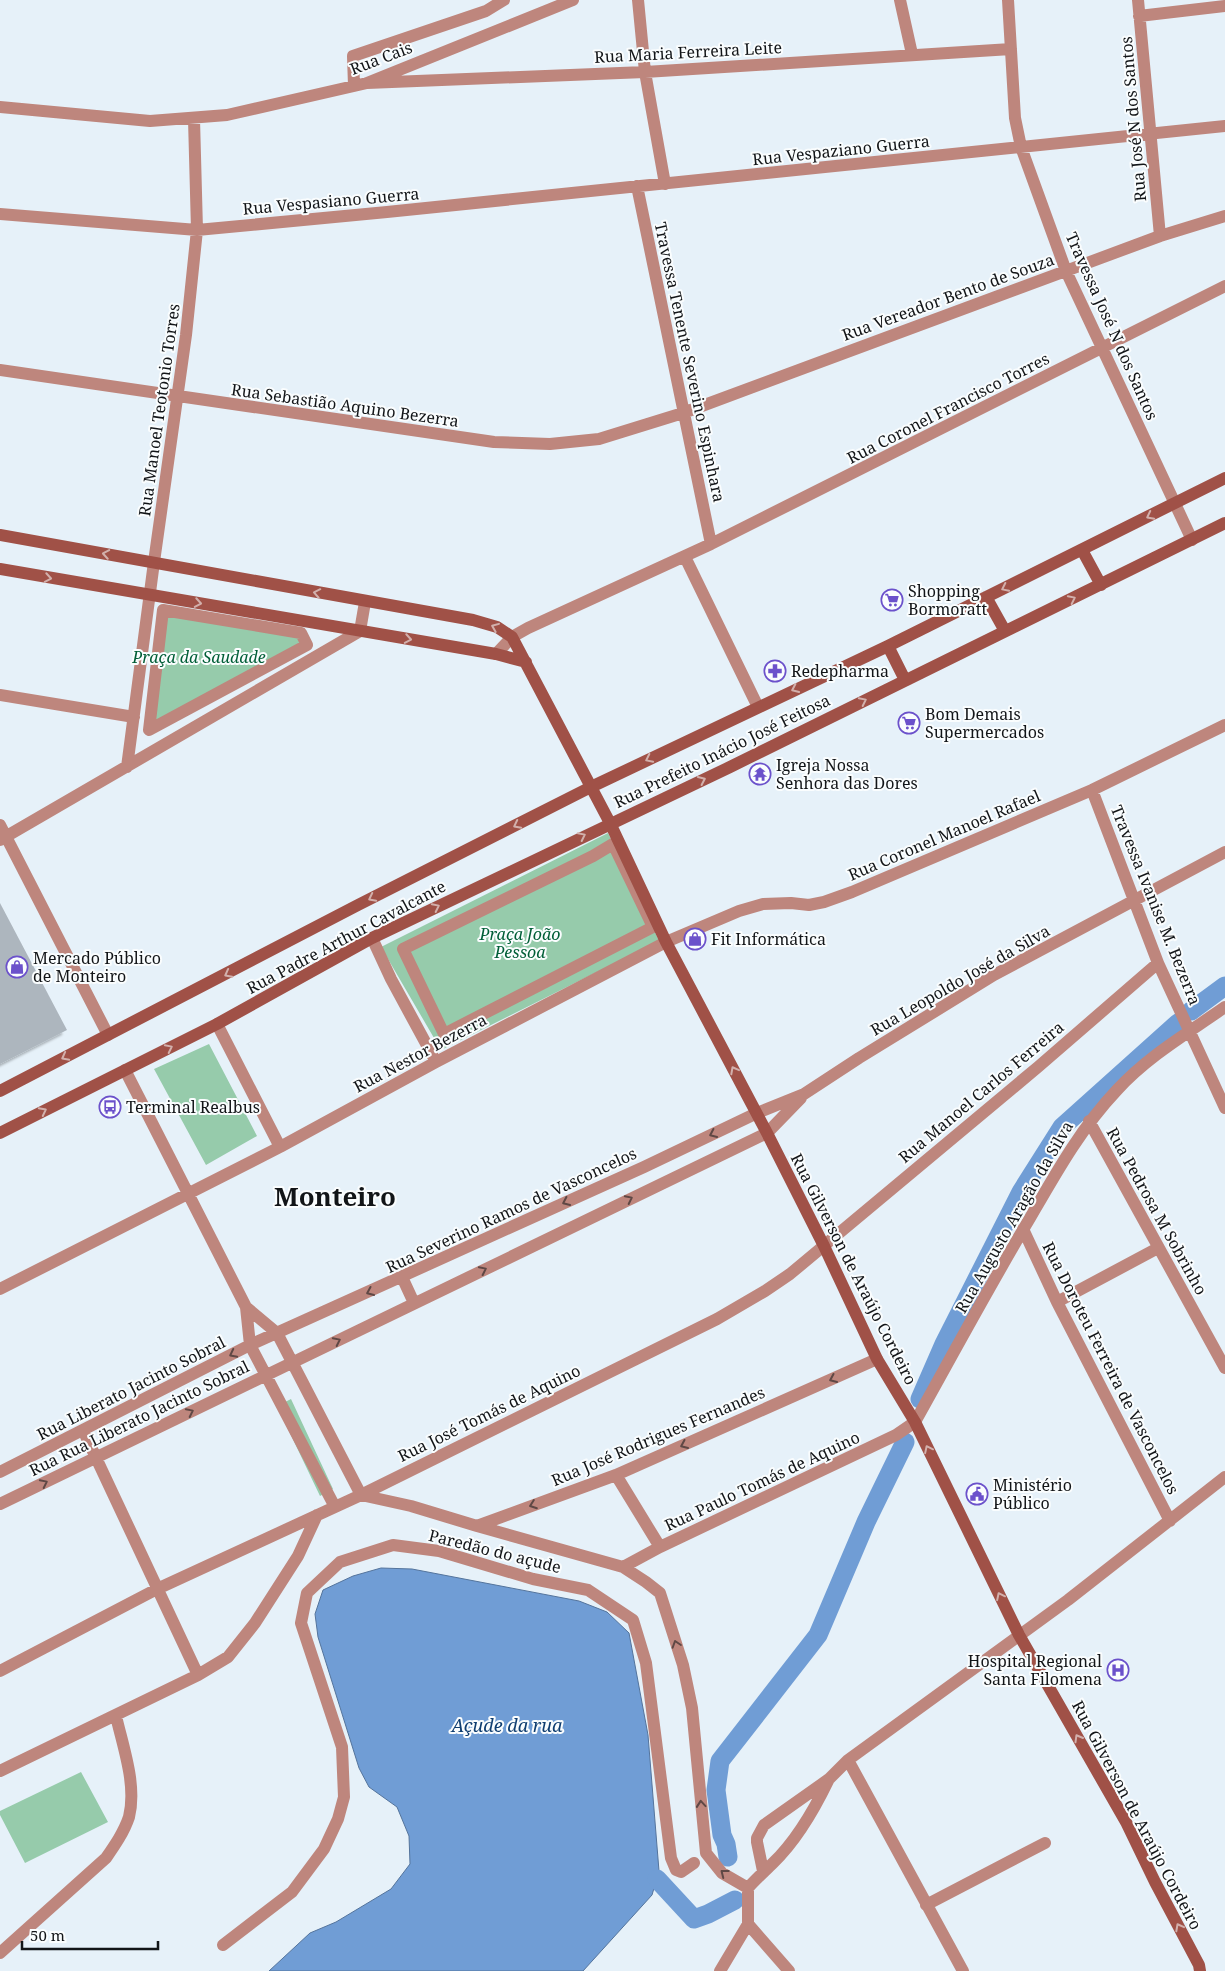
<svg xmlns="http://www.w3.org/2000/svg" width="1225" height="1971" viewBox="0 0 1225 1971" font-family="'Noto Serif',serif">
	<defs>
		<filter id="shadow"><feDropShadow dx="-4.5" dy="4.5" stdDeviation="1" flood-color="#0004"/></filter>
	</defs>
	<rect width="100%" height="100%" fill="#e6f1f9"/>
	<path fill="#96cbab" d="M163,610L301,633L307,645L149,730Z
		M608,833L659,941L441,1050L381,947Z
		M209,1044L257,1136L206,1165L154,1069Z
		M291,1399L333,1489L320,1496L277,1406Z
		M81,1772L108,1822L25,1863L0,1815V1811Z"/>
	<path fill="#709dd5" stroke="#54749c" d="M381,1568L412,1569L579,1601L607,1612L629,1633L648,1735L659,1871L652,1895L583,1971H269L310,1933L336,1922L391,1889L410,1864L409,1836L397,1807L369,1787L359,1768L318,1637L315,1614L323,1590L353,1576Z"/>
	<g fill="none" stroke-linecap="round" stroke-linejoin="round">
		<path stroke="#709dd5" stroke-width="19" d="M1191,1011L1225,986
			M920,1399L944,1344L1021,1192L1062,1127L1178,1023
			M728,1857L726,1844L722,1835L716,1790L720,1761L818,1635L866,1522L905,1442
			M657,1879L694,1919L708,1914L735,1900"/>
	</g>
	<path fill="#adb6be" filter="url(#shadow)" d="M0,903L67,1030L0,1064Z"/>
	<g fill="none" stroke-linecap="round" stroke-linejoin="round">
		<path stroke="#be867d" stroke-width="12" d="M638,0L645,72L665,184
			M900,0L912,54
			M1008,0L1015,118L1021,147L1066,271L1192,540
			M1138,0L1160,236
			M1139,16L1225,6
			M367,83L645,72L1011,49
			M354,86L353,56L486,11L504,0
			M0,107L150,121L227,115L367,83L573,0
			M637,186L711,544
			M0,214L197,230L387,212L1225,126
			M0,370L494,442L550,444L599,439L683,413L1160,236L1225,216
			M685,557L758,707
			M163,610L301,633L307,645L149,730Z
			M496,654L512,637L528,628L711,544L1225,286
			M0,695L134,717
			M127,767L154,562L186,335L197,230L194,119
			M1092,790L1158,963L1225,1108
			M0,825L108,1035
			M0,840L360,631L365,602
			M613,844L653,927L444,1034L403,949L593,856Z
			M372,938L391,979L436,1062
			M217,1024L280,1147
			M125,1070L246,1307L250,1345L335,1507
			M1089,1121L1225,1368
			M1023,1229L1057,1302L1170,1521
			M402,1277L414,1303
			M0,1289L280,1147L436,1062L666,942L739,911L763,904L791,903L809,905L824,902L852,892L1092,790L1225,725
			M1057,1302L1158,1248
			M246,1307L277,1333L361,1495
			M83,1430L198,1675
			M0,1472L250,1345L644,1167L757,1113L804,1094L859,1058L994,975L1225,852
			M616,1475L660,1547
			M361,1495L411,1506L477,1526L616,1475L877,1359
			M0,1504L767,1133L801,1098
			M477,1526L623,1567L646,1582L660,1593L683,1665L692,1708L706,1853L722,1873L748,1888
			M623,1567L660,1547L896,1435L915,1422C953,1354 990,1285 1030,1218C1056,1173 1081,1128 1117,1090C1148,1056 1188,1033 1225,1007
			M0,1671L157,1589L361,1495L717,1319L765,1291L790,1274L1038,1067L1158,963
			M848,1760L963,1971
			M0,1771L198,1675L228,1657L255,1623L298,1556L317,1515
			M763,1871L757,1842V1838L764,1825L829,1779L848,1760L1068,1600L1225,1477
			M926,1905L1045,1843
			M748,1924L789,1971
			M223,1945L292,1892L324,1849L338,1819L344,1797L342,1747L301,1623L307,1593L340,1562L393,1545L439,1551L533,1579L588,1590L633,1620L646,1663L671,1858L676,1870L681,1872L694,1863
			M0,1953L106,1858C115,1845 124,1832 129,1817C137,1785 123,1747 116,1716
			M720,1971L748,1924V1888C756,1879 765,1871 773,1863C797,1840 814,1810 828,1781"/>
		<path stroke="#a05147" stroke-width="12" d="M0,535L473,620L497,627L512,637L610,823L666,942L767,1133L824,1246L877,1359L915,1422L1019,1635L1126,1822L1155,1882L1199,1965L1200,1971
			M1082,550L1101,585
			M0,569L496,654L526,662
			M986,597L1005,631
			M888,646L905,680
			M0,1091L358,905L591,787L888,646L1225,478
			M0,1133L217,1024L372,938L730,767L1225,523"/>
	</g>
	<defs><path id="oneway-chevron" d="M-2-3.5L2.5 0L-2 3.5" fill="none" stroke-width="1.6" stroke-linecap="round" stroke-linejoin="round" transform="scale(1.25)"/></defs>
	<g stroke="#d2b0ac">
		<use href="#oneway-chevron" transform="translate(1150 516) rotate(153)"/>
		<use href="#oneway-chevron" transform="translate(106 554) rotate(-170)"/>
		<use href="#oneway-chevron" transform="translate(48 578) rotate(10)"/>
		<use href="#oneway-chevron" transform="translate(1005 588) rotate(154)"/>
		<use href="#oneway-chevron" transform="translate(317 593) rotate(-169)"/>
		<use href="#oneway-chevron" transform="translate(1072 599) rotate(-26)"/>
		<use href="#oneway-chevron" transform="translate(198 603) rotate(10)"/>
		<use href="#oneway-chevron" transform="translate(495 627) rotate(-158)"/>
		<use href="#oneway-chevron" transform="translate(408 639) rotate(10)"/>
		<use href="#oneway-chevron" transform="translate(795 689) rotate(155)"/>
		<use href="#oneway-chevron" transform="translate(863 701) rotate(-26)"/>
		<use href="#oneway-chevron" transform="translate(649 759) rotate(154)"/>
		<use href="#oneway-chevron" transform="translate(702 780) rotate(-25)"/>
		<use href="#oneway-chevron" transform="translate(517 825) rotate(153)"/>
		<use href="#oneway-chevron" transform="translate(582 836) rotate(-26)"/>
		<use href="#oneway-chevron" transform="translate(372 898) rotate(153)"/>
		<use href="#oneway-chevron" transform="translate(436 907) rotate(-26)"/>
		<use href="#oneway-chevron" transform="translate(228 974) rotate(152)"/>
		<use href="#oneway-chevron" transform="translate(169 1048) rotate(-26)"/>
		<use href="#oneway-chevron" transform="translate(65 1057) rotate(152)"/>
		<use href="#oneway-chevron" transform="translate(734 1070) rotate(-118)"/>
		<use href="#oneway-chevron" transform="translate(43 1111) rotate(-27)"/>
		<use href="#oneway-chevron" transform="translate(928 1449) rotate(-116)"/>
		<use href="#oneway-chevron" transform="translate(1000 1596) rotate(-116)"/>
		<use href="#oneway-chevron" transform="translate(1078 1738) rotate(-120)"/>
		<use href="#oneway-chevron" transform="translate(1179 1927) rotate(-118)"/>
	</g>
	<g stroke="#5f4845">
		<use href="#oneway-chevron" transform="translate(713 1134) rotate(155)"/>
		<use href="#oneway-chevron" transform="translate(629 1199) rotate(-26)"/>
		<use href="#oneway-chevron" transform="translate(566 1202) rotate(155)"/>
		<use href="#oneway-chevron" transform="translate(483 1270) rotate(-26)"/>
		<use href="#oneway-chevron" transform="translate(370 1292) rotate(156)"/>
		<use href="#oneway-chevron" transform="translate(337 1341) rotate(-26)"/>
		<use href="#oneway-chevron" transform="translate(233 1354) rotate(153)"/>
		<use href="#oneway-chevron" transform="translate(833 1379) rotate(156)"/>
		<use href="#oneway-chevron" transform="translate(190 1412) rotate(-26)"/>
		<use href="#oneway-chevron" transform="translate(684 1445) rotate(156)"/>
		<use href="#oneway-chevron" transform="translate(44 1483) rotate(-26)"/>
		<use href="#oneway-chevron" transform="translate(533 1505) rotate(160)"/>
		<use href="#oneway-chevron" transform="translate(676 1644) rotate(-108)"/>
		<use href="#oneway-chevron" transform="translate(701 1804) rotate(-95)"/>
		<use href="#oneway-chevron" transform="translate(724 1873) rotate(-142)"/>
	</g>
	<defs>
		<g id="supermarket-ring" transform="scale(1.125)"><circle r="9.5" fill="#fafdfe" stroke="#6b51cb" stroke-width="1.5"/><path d="M-6-5.5h2.5l.6 2H6L4.5 2H-2.5L-4.4-4H-6ZM-1.5 3.2a1.3 1.3 0 1 0 .1 0ZM3 3.2a1.3 1.3 0 1 0 .1 0Z" fill="#6b51cb"/></g>
		<g id="pharmacy-ring" transform="scale(1.125)"><circle r="9.5" fill="#fafdfe" stroke="#6b51cb" stroke-width="1.5"/><path d="M-2-6h4v4h4v4h-4v4h-4v-4h-4v-4h4Z" fill="#6b51cb"/></g>
		<g id="temple-ring" transform="scale(1.125)"><circle r="9.5" fill="#fafdfe" stroke="#6b51cb" stroke-width="1.5"/><path d="M0-6L5-2H3V0L6.5 2.5H4V6H1.5V3h-3V6H-4V2.5H-6.5L-3 0V-2H-5Z" fill="#6b51cb"/></g>
		<g id="shop-ring" transform="scale(1.125)"><circle r="9.5" fill="#fafdfe" stroke="#6b51cb" stroke-width="1.5"/><path d="M-5-2.5h2.3a2.7 3.5 0 0 1 5.4 0H5L5.5 6h-11ZM-1.5-2.5h3a1.5 2.3 0 0 0-3 0Z" fill="#6b51cb"/></g>
		<g id="bus-ring" transform="scale(1.125)"><circle r="9.5" fill="#fafdfe" stroke="#6b51cb" stroke-width="1.5"/><path d="M-5-6H5V4H4V6H2V4H-2V6H-4V4H-5ZM-3.5-4V0h7V-4ZM-3.5 1.2v1.5H-2V1.2ZM2 1.2v1.5H3.5V1.2Z" fill="#6b51cb"/></g>
		<g id="civic-ring" transform="scale(1.125)"><circle r="9.5" fill="#fafdfe" stroke="#6b51cb" stroke-width="1.5"/><path d="M-.6-6.5H3V-4.5H.6V-3L4-1V1h2V6H-6V1h2V-1L-.6-3ZM-1.2 2.5V6h2.4V2.5Z" fill="#6b51cb"/></g>
		<g id="hospital-ring" transform="scale(1.125)"><circle r="9.5" fill="#fafdfe" stroke="#6b51cb" stroke-width="1.5"/><path d="M-5-5h3v3.5h4V-5h3V5h-3V1.5h-4V5h-3Z" fill="#6b51cb"/></g>
	</defs>
	<g fill-rule="evenodd">
		<use href="#supermarket-ring" x="892" y="600"/>
		<use href="#pharmacy-ring" x="775" y="671"/>
		<use href="#supermarket-ring" x="909" y="723"/>
		<use href="#temple-ring" x="760" y="774"/>
		<use href="#shop-ring" x="695" y="939"/>
		<use href="#shop-ring" x="17" y="967"/>
		<use href="#bus-ring" x="110" y="1107"/>
		<use href="#civic-ring" x="977" y="1494"/>
		<use href="#hospital-ring" x="1118" y="1670"/>
	</g>
	<g text-anchor="middle" stroke-width="4" stroke-linejoin="round" paint-order="stroke">
		<g font-size="16" fill="#121518" stroke="#fafdfe">
			<text transform="translate(688 52) rotate(-3)" y="6">Rua Maria Ferreira Leite</text>
			<text transform="translate(381 58) rotate(-21)" y="6">Rua Cais</text>
			<text transform="translate(1133 119) rotate(-95)" y="6">Rua José N dos Santos</text>
			<text transform="translate(841 150) rotate(-6)" y="6">Rua Vespaziano Guerra</text>
			<text transform="translate(331 201) rotate(-5)" y="6">Rua Vespasiano Guerra</text>
			<text transform="translate(948 297) rotate(-20)" y="6">Rua Vereador Bento de Souza</text>
			<text transform="translate(1112 326) rotate(66)" y="6">Travessa José N dos Santos</text>
			<text transform="translate(690 362) rotate(78)" y="6">Travessa Tenente Severino Espinhara</text>
			<text transform="translate(345 405) rotate(8)" y="6">Rua Sebastião Aquino Bezerra</text>
			<text transform="translate(948 408) rotate(-27)" y="6">Rua Coronel Francisco Torres</text>
			<text transform="translate(159 410) rotate(-82)" y="6">Rua Manoel Teotonio Torres</text>
			<text transform="translate(722 751) rotate(-26)" y="6">Rua Prefeito Inácio José Feitosa</text>
			<text transform="translate(944 835) rotate(-23)" y="6">Rua Coronel Manoel Rafael</text>
			<text transform="translate(1156 905) rotate(68)" y="6">Travessa Ivanise M. Bezerra</text>
			<text transform="translate(346 937) rotate(-28)" y="6">Rua Padre Arthur Cavalcante</text>
			<text transform="translate(960 980) rotate(-30)" y="6">Rua Leopoldo José da Silva</text>
			<text transform="translate(420 1053) rotate(-28)" y="6">Rua Nestor Bezerra</text>
			<text transform="translate(981 1092) rotate(-40)" y="6">Rua Manoel Carlos Ferreira</text>
			<text transform="translate(511 1210) rotate(-25)" y="6">Rua Severino Ramos de Vasconcelos</text>
			<text transform="translate(1157 1211) rotate(61)" y="6">Rua Pedrosa M Sobrinho</text>
			<text transform="translate(1014 1217) rotate(-60)" y="6">Rua Augusto Aragão da Silva</text>
			<text transform="translate(854 1269) rotate(63)" y="6">Rua Gilverson de Araújo Cordeiro</text>
			<text transform="translate(1111 1368) rotate(63)" y="6">Rua Doroteu Ferreira de Vasconcelos</text>
			<text transform="translate(131 1388) rotate(-27)" y="6">Rua Liberato Jacinto Sobral</text>
			<text transform="translate(489 1413) rotate(-26)" y="6">Rua José Tomás de Aquino</text>
			<text transform="translate(139 1418) rotate(-26)" y="6">Rua Rua Liberato Jacinto Sobral</text>
			<text transform="translate(658 1436) rotate(-23)" y="6">Rua José Rodrigues Fernandes</text>
			<text transform="translate(762 1481) rotate(-25)" y="6">Rua Paulo Tomás de Aquino</text>
			<text transform="translate(495 1551) rotate(14)" y="6">Paredão do açude</text>
			<text transform="translate(1137 1815) rotate(62)" y="6">Rua Gilverson de Araújo Cordeiro</text>
		</g>
		<g font-size="16" fill="#121518" stroke="#fafdfe" text-anchor="start">
			<text x="908" y="597">Shopping<tspan x="908" dy="18">Bormoratt</tspan></text>
			<text x="791" y="677">Redepharma</text>
			<text x="925" y="720">Bom Demais<tspan x="925" dy="18">Supermercados</tspan></text>
			<text x="776" y="771">Igreja Nossa<tspan x="776" dy="18">Senhora das Dores</tspan></text>
			<text x="711" y="945">Fit Informática</text>
			<text x="33" y="964">Mercado Público<tspan x="33" dy="18">de Monteiro</tspan></text>
			<text x="126" y="1113">Terminal Realbus</text>
			<text x="993" y="1491">Ministério<tspan x="993" dy="18">Público</tspan></text>
			<text x="1102" y="1667" text-anchor="end">Hospital Regional<tspan x="1102" dy="18">Santa Filomena</tspan></text>
		</g>
		<g font-size="16" font-style="italic" fill="#005e37" stroke="#fafdfe">
			<text x="199" y="663">Praça da Saudade</text>
			<text x="520" y="940">Praça João<tspan x="520" dy="18">Pessoa</tspan></text>
		</g>
		<g font-size="18" font-style="italic" fill="#0e3d70" stroke="#fafdfe">
			<text x="507" y="1732">Açude da rua</text>
		</g>
		<g font-size="26" font-weight="bold" fill="#121518" stroke="#fafdfe">
			<text x="335" y="1206">Monteiro</text>
		</g>
	</g>
	<path d="M22 1941v8h136v-8" fill="none" stroke="#121518" stroke-width="2.5"/>
	<text x="30" y="1941" font-size="15" fill="#121518" stroke="#fafdfe" stroke-width="4" paint-order="stroke">50 m</text>
</svg>
